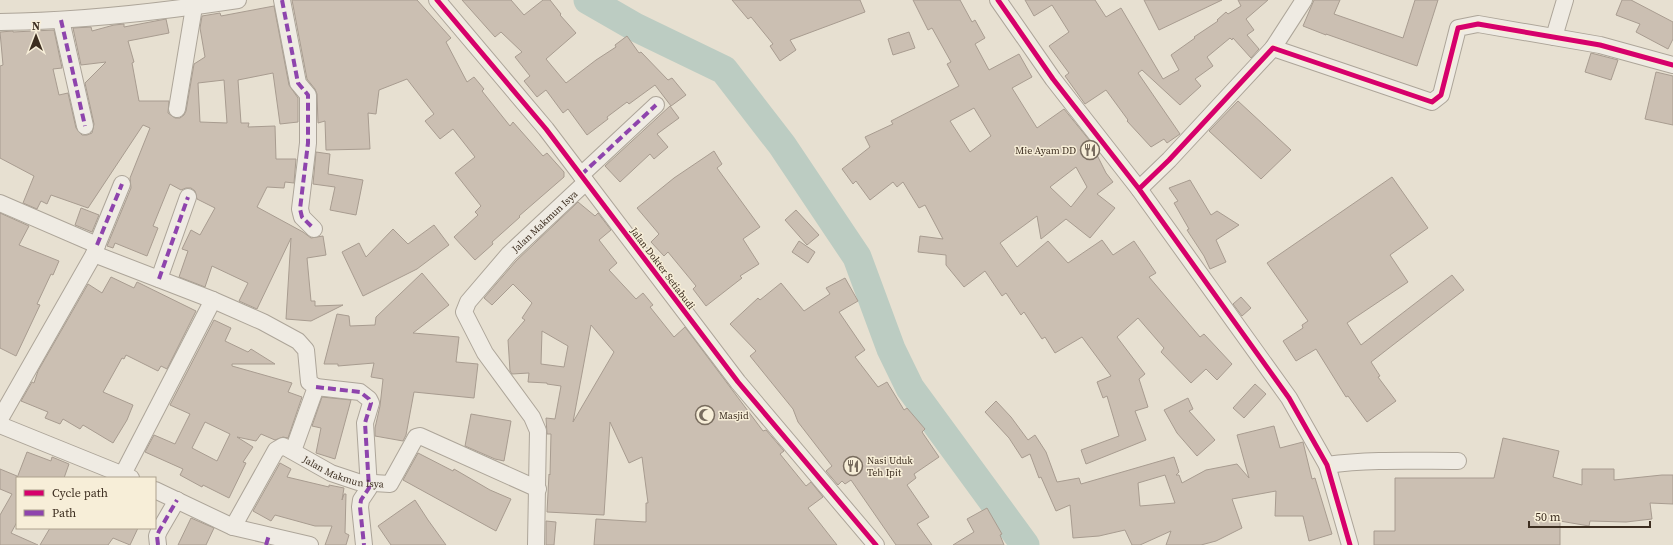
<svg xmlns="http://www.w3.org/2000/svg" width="1673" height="545" viewBox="0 0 1673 545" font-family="'Source Serif 4',serif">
	<rect width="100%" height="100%" fill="#e7e0d1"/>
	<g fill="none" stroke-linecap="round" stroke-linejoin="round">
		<path stroke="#bcccc2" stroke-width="29" d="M588,0L635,27L724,70L782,145L857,257L891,349L910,388L1025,545"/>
	</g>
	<path fill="#cbbfb2" stroke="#a89c90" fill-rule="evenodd" d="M292,0H417L451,38L446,42L467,82L474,77L484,89L482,91L510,126L513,122L543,156L547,153L564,172V177L519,216L520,217L492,242L493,244L475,260L454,237L478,215L475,212L481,206L455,173L475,157L453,129L440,139L425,121L434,114L407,79L379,90L376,114L368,113L370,149L326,150L325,121L318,123L317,94L315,89L307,79Z
		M462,0H511L524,15L543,0H550L561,14L560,15L576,33L546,59L566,83L596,60L616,47L615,45L627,36L639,53L641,52L668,80L672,78L686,95L671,106L655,85L629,104L627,102L607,117L608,119L587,135L568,109L563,113L546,90L537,97L524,81L530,76L515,57L522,52L501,32L495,37Z
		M732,0H860L865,12L790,40L796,50L780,61L770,46L773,44L751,17L748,19Z
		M913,0H960L972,22L975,20L985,38L975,44L989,70L1019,54L1032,77L1012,88L1037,128L1064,109L1090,141L1106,173L1113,182L1097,194L1115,208L1090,238L1066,219L1041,239L1037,216L1000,243L1017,267L1048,241L1068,263L1102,240L1113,255L1134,241L1156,273L1149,277L1200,337L1204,334L1232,364L1217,380L1206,369L1191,383L1161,352L1164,348L1138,318L1117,337L1145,374L1139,379L1148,407L1135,411L1146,440L1086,464L1081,450L1119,436L1107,396L1103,398L1097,382L1111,376L1082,337L1055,353L1045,337L1042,339L1024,312L1021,315L1006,293L1002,296L985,271L964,287L946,265V255L918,252L920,236L943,239L925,205L919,208L903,182L897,187L893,182L870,200L856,181L853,184L842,169L870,147L865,137L893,124L891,121L959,86L947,64L951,62L932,28L928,30ZM974,108L991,136L970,152L950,121ZM1076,167L1087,187L1071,207L1050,187Z
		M1025,0H1095L1106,17L1121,8L1163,79L1179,70L1171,55L1195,38L1194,37L1218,21L1217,20L1226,12L1228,14L1241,6L1238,0H1268L1246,19L1254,30L1247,35L1259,49L1251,58L1233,38L1232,40L1230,38L1207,57L1213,66L1195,79L1201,86L1180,105L1142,70L1138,73L1180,134L1167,143L1164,139L1151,147L1127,121L1128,120L1106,90L1085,104L1065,76L1069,73L1049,46L1069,32L1052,5L1034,16Z
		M1144,0H1222L1159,30Z
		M1314,0H1340L1334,14L1403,38L1415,0H1438L1417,66L1326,34V35L1303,26Z
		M1622,0H1631L1673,22V39L1668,49L1636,32L1640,24L1616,15Z
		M274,6L289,85L298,98V122L280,124L273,73L238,80L241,123H249L248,127L275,126L276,159H296L294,183L285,182L284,188L267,187L257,207L303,232L311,238L323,236L326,255L307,258L311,301H315V306L343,305L311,321L286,319L291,238L257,309L239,301L248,283L212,266L205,287L179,277L188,251L182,249L191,230L200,235L215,208L197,199L195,191L191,188H186L181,190L170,184L153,226L158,228L147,256L115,243L113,248L107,246L131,188L130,178L150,128L143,125L88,208L51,195L47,204L41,201L37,209L23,203L34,176L0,158V66L3,65L0,32L13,31V32L54,30L62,68L53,69L59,95L68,93L76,128L82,135H87L92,133L94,124L85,83L106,62L81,65L73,28L91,27L92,31L114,25L124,24V27L166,19L169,33L128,41L134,62L132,63L139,101H169L168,113L175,118H180L184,115L186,111L194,64L205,57L200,28L202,16L220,13L221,16ZM224,80L227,123L200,122L198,83Z
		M909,32L915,48L893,55L888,39Z
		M1591,53L1618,60L1611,80L1585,72Z
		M1656,72L1673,76V125L1645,119Z
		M1238,101L1291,150L1261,179L1209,131Z
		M670,106L679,118L657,134L668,147L654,159L650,154L620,182L605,166Z
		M714,151L722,164L717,168L760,227L743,239L759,264L740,276L742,278L706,306L693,289L696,286L668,252L664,256L651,242L659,234L637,208L674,178Z
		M316,152L330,154L328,174L363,180L356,215L330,210L335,187L313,184Z
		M1392,177L1428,228L1390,255L1408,282L1347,323L1361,345L1452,275L1464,290L1371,362L1380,376L1378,377L1396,401L1367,422L1348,396L1346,397L1316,349L1296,361L1283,341L1303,328L1302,325L1308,321L1267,263Z
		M1190,180L1211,215L1217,211L1239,225L1216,240L1226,262L1210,269L1204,256L1187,230L1189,229L1174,203L1178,201L1169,188Z
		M578,202L595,216L598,213L611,230L599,240L617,263L609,270L636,299L643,293L653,305L650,307L674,337L685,327L763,431L766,430L784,451L780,454L806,486L811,482L823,497L808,508L837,545H594L596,519L646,522V503H648L642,457L629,463L610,422L604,515L547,512L549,474L550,475L551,434H547L546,418L555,419L561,386L547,384V383L528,382L529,373L512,374L510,371L508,340L525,320L522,318L532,303L513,284L492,305L484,298L516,261ZM591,325L614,352L573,422ZM542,331L568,346L564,367L541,364Z
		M81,208L99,215L92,232L75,225Z
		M796,210L819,235L807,245L785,220Z
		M0,213L29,226L19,245L59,261L53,275L51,274L37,304L40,305L16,356L0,348Z
		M434,225L449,245L417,269L363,296L342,252L359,243L366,257L393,229L408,244Z
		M799,241L815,252L808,263L792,252Z
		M422,273L449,305L413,333L459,337L456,362L478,364L474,398L414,392L406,435L403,441L375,436V428L380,406L383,379L371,377L374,363L338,366V364H324L337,314L349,316L350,326L375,325L376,317Z
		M111,277L134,288L137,282L196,311L167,369L161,366L158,371L126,355L124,359L122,358L103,392L133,405L127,420L113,443L83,425L80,429L63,419L60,424L45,418L48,412L21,401L32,382L34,383L38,371L88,284L102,293Z
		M845,278L858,301L839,312L865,350L855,357L878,387L887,382L904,410L907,408L925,429L922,432L939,457L914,474L916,478L907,485L929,517L917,524L932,545H896L851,480L845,484L842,481L838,485L826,471L832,466L798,422L793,409L750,356L756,351L730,324L758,298L760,300L781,283L804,311L830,294L826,288Z
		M1241,297L1251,308L1242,316L1233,304Z
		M214,320L231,328L225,341L248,352L251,349L275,364H232V366L292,383L288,392L302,397L288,438L283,437L275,440L261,434L256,441L237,437L253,447L243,462L246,463L229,498L203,485L202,487L180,475L183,469L145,452L154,435L175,444L190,414L170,405ZM205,422L230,434L217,461L192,448Z
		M1255,384L1266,394L1244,418L1233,408Z
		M322,397L351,400L335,459L316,453L321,428L312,426Z
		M1188,398L1193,409L1189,411L1215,440L1197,456L1177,433L1164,410Z
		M996,401L1011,417L1028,440L1035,435L1046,452L1057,482L1079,478L1081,484L1174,457L1179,472L1176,475H1179L1182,483L1206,470L1237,464L1249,478L1237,435L1274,426L1280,448L1303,442L1312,479L1315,478L1332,534L1309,541L1303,516H1275L1276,491L1232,499L1242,528L1216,541L1201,545H1166L1171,531L1140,545H1132L1125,530L1099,536L1073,538L1070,505L1056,511L1041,477L1039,478L1030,454L1022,458L1009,438L985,412ZM1165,475L1175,503L1140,506L1138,483Z
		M471,414L511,421L504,461L495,459L465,446Z
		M1503,438L1559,451L1553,477L1582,485V469H1614V480L1662,475H1673V504L1650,503L1652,519L1626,522L1590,521L1589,526L1560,521V545H1374V531H1395V478H1494Z
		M27,452L51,461L52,457L69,464L64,478H17Z
		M418,453L453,471L454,469L490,490L511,499L496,531L403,480Z
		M280,463L291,469L287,477L329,487V485L344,488L342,500L344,494H346L345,533L349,535L346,545H325L332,526H315L275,515L271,521L253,511Z
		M0,469L17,476V522L11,533L38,545H0V515L12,494L0,489Z
		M415,500L428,520L446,545H391L378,526Z
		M987,508L1002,534L1000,535L1004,545H953L974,532L967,519Z
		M191,518L214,528L206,545H178Z
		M546,521L556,522L554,545H546Z
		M50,528H138L130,545L113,538L108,545H40Z"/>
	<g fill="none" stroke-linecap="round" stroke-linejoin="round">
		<g stroke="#ada599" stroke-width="18">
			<g id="minor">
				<path d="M282,0L298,83L308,95V143L300,209L302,217L314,229"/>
				<path d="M437,0L546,129L738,382L876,545"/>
				<path d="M998,0L1053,79L1139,189L1289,398L1327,465L1350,545"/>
				<path d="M61,20L85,126"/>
				<path d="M0,22C80,21 159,12 238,0"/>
				<path d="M1554,37L1565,0"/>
				<path d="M1273,48L1304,0"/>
				<path d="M177,109L194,7L193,0"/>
				<path d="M581,175L656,105"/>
				<path d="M1139,189L1169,160L1273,48L1432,102L1441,95L1458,28L1478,24L1600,45L1673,65"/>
				<path d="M0,203L97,245L94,254L0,419"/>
				<path d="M97,245L122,184"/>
				<path d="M94,254L213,300L263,322L298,341L306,350L309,382L316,387L293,451"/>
				<path d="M159,279L188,197"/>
				<path d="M316,387L360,392L369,399L371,403L365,423L369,488L361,500L360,507L364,545"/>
				<path d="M0,425L131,478"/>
				<path d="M1327,465C1370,459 1414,461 1458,461"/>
				<path d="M123,474L213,300"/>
				<path d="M155,490L233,527L310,545"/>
				<path id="s1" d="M233,527L276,450L283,446L331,473L358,482L390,484L416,437L420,436L538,489"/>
				<path d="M158,545L157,536L159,531L177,500"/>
				<path id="s2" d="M536,545L538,431L532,417L485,353L464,312L468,302L509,254L586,182"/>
			</g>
		</g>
		<use href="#minor" stroke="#efebe3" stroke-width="16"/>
		<path stroke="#8e44ad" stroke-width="4" stroke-dasharray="8 4" stroke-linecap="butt" d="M282,0L298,83L308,95V143L300,209L302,217L314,229
			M61,20L85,126
			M581,175L656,105
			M97,245L122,184
			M159,279L188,197
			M316,387L360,392L369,399L371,403L365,423L369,488L361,500L360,507L364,545
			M158,545L157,536L159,531L177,500
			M266,545L269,535"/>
		<g stroke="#f7eed8" stroke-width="8">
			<path id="cycleway" d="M437,0L546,129L738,382L876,545
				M998,0L1053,79L1139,189L1289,398L1327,465L1350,545
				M1139,189L1169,160L1273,48L1432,102L1441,95L1458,28L1478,24L1600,45L1673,65"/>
		</g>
		<use href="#cycleway" stroke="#d6006c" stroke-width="5"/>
	</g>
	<defs>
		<g id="restaurant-ring" transform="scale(1)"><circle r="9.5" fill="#f7eed8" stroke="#786c5e" stroke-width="1.5"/><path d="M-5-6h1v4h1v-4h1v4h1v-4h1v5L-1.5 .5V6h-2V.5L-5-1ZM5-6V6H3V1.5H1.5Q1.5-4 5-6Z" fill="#786c5e"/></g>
		<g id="mosque-ring" transform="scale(1)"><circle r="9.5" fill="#f7eed8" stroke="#786c5e" stroke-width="1.5"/><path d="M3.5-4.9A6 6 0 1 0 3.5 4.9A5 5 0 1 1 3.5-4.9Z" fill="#786c5e"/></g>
	</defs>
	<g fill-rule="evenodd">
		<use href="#restaurant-ring" x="1090" y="150"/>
		<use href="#mosque-ring" x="705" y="415"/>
		<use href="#restaurant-ring" x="853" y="466"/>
	</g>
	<g text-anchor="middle" stroke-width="3" stroke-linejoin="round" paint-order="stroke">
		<g font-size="10" fill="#3d2e20" stroke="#f7eed8" text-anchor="start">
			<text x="1076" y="154" text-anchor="end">Mie Ayam DD</text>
			<text x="719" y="419">Masjid</text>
			<text x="867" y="464">Nasi Uduk<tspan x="867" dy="12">Teh Ipit</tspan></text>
		</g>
		<g font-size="10" fill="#3d2e20" stroke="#f7eed8">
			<text dy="4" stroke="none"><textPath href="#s2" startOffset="377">Jalan Makmun Isya</textPath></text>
			<text transform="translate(663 268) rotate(53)" y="4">Jalan Dokter Setiabudi</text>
			<text dy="4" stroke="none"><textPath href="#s1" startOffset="163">Jalan Makmun Isya</textPath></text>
		</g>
	</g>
	<rect x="16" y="477" width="140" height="52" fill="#f7eed8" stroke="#ada18e"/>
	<rect x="24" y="490" width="20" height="6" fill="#d6006c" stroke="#ada18e"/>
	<text x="52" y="497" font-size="12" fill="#3d2e20">Cycle path</text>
	<rect x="24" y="510" width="20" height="6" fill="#8e44ad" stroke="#ada18e"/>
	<text x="52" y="517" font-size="12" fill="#3d2e20">Path</text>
	<g transform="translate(36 36)" stroke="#f7eed8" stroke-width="3" paint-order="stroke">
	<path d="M0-3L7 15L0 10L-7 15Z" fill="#3d2e20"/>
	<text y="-6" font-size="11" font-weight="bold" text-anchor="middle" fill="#3d2e20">N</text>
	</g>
	<path d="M1529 521v6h121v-6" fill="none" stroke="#3d2e20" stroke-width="2"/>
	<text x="1535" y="521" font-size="12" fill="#3d2e20" stroke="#f7eed8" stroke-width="3" paint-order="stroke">50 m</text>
</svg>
